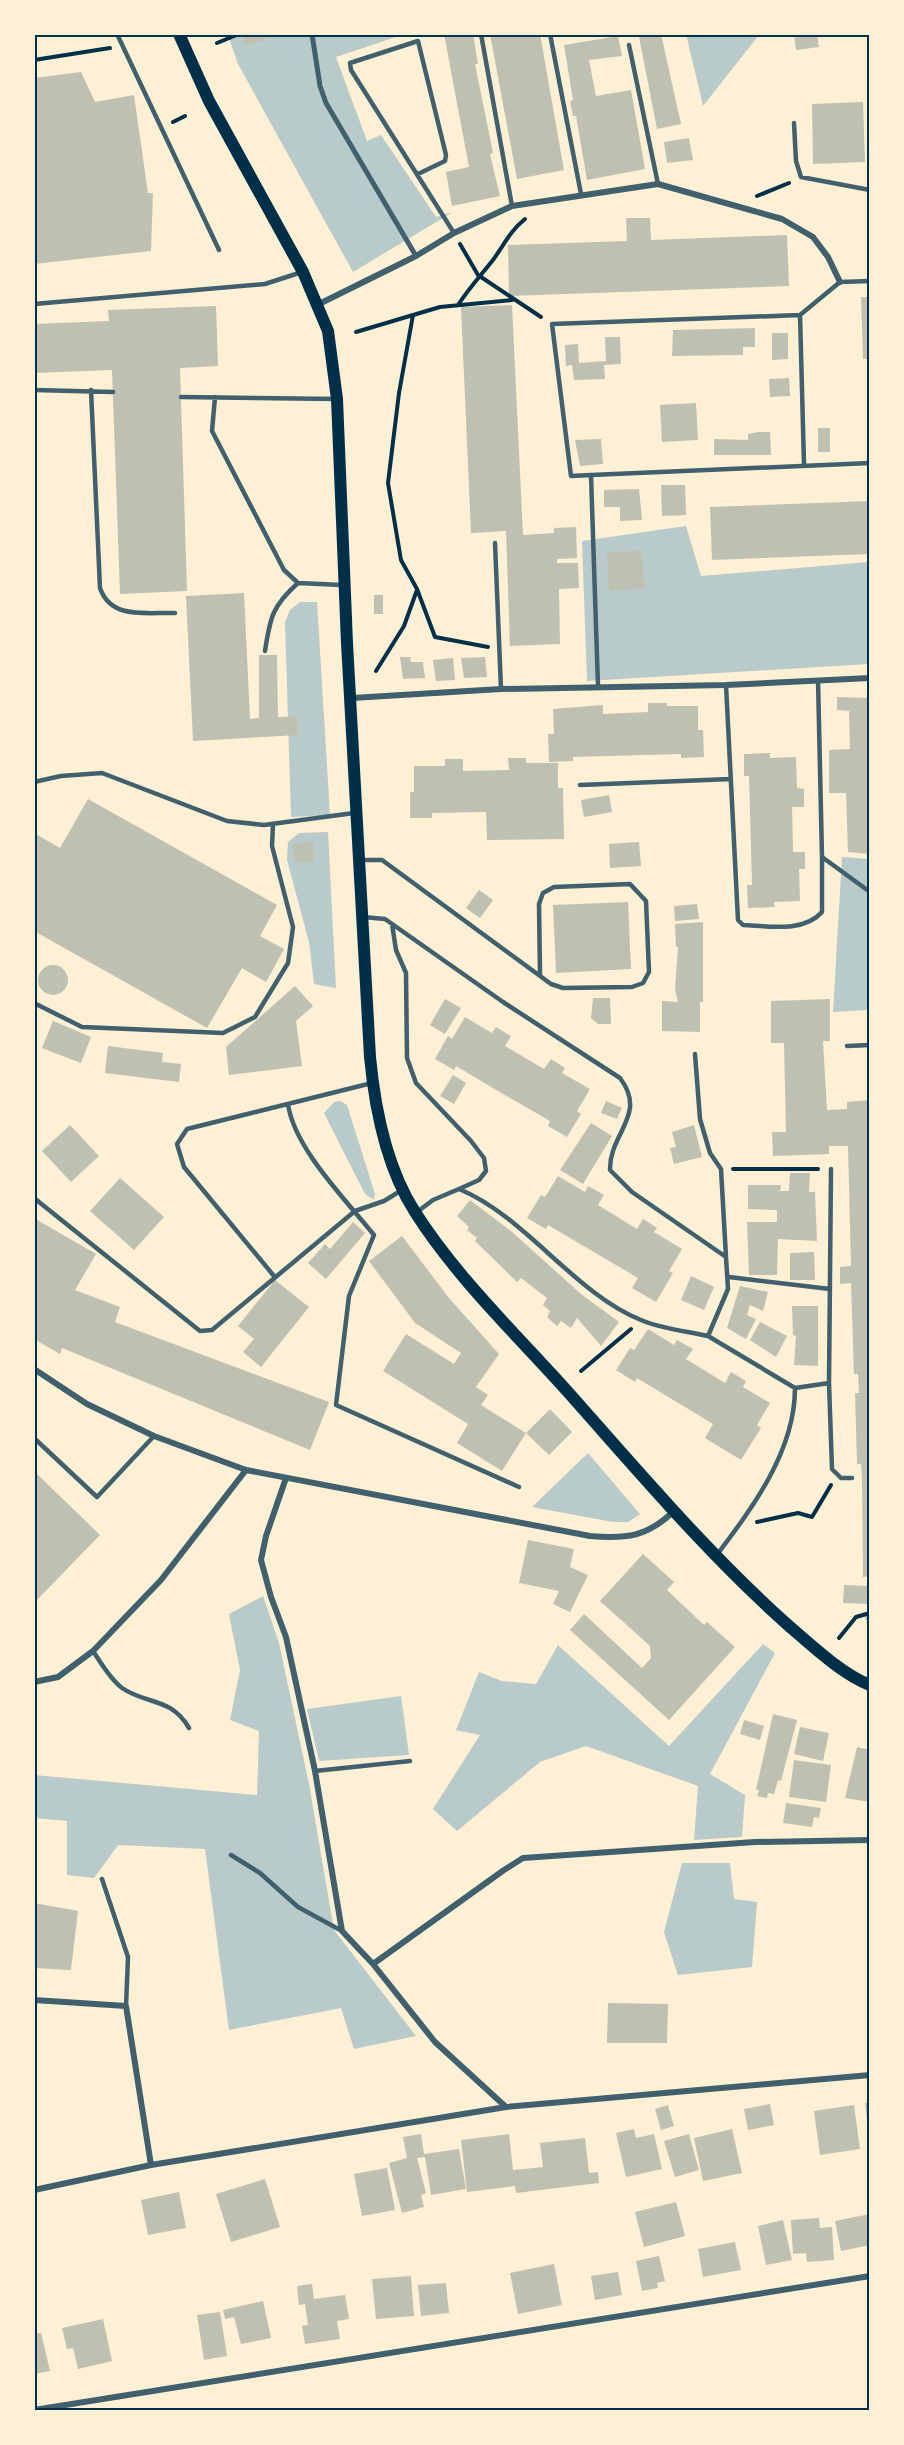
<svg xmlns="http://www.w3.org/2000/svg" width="904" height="2445" viewBox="0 0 904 2445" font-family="'Nunito Sans',sans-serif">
	<rect width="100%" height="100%" fill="#fdf0d5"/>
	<path fill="#b9caca" d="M686,34H759V35L703,106Z
		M228,35H402L336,57L367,141L381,135L436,217L453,212L353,272L238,64Z
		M686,526L701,576L869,562V664L587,681L582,541Z
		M300,602H317L330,815L291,817L285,622L290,610Z
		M328,832L336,988L314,984L309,942L287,860L288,842L299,833Z
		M842,857L869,859V1010L833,1012Z
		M340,1101L347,1105L375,1194L374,1200L365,1194L324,1113L334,1102Z
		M588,1453L640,1514L628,1522H613L532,1507Z
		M263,1596L279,1643L309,1784L334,1930L416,2036L354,2049L341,2008L229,2030L205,1849L118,1845L94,1878L67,1875V1821L35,1818L34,1775L257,1795L259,1731L230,1720L240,1670L229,1614Z
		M763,1644L775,1653L710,1774L745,1795L742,1837L694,1840L698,1786L586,1746L540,1762L457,1831L433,1809L480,1735L456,1730L479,1672L502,1681L536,1684L558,1645L669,1746Z
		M401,1696L409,1755L319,1761L307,1709Z
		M682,1863H730L734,1899L757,1902L752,1967L678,1975L664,1932Z"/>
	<path fill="#bec0b2" d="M242,34H271L272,37L246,46Z
		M444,34H473L478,64H475L493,153L490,154L500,196L452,206L446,172L469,167Z
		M490,34H540L564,170L517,179Z
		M649,34H661L681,124L657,129L639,37Z
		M794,34H817L819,47L796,50Z
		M618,36L622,56L589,60L596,96L631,90L645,169L587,180L576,116H573L570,101L573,100L564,45Z
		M81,72L95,102L134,95L148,193H153L151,251L34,264V78Z
		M863,102L865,162L813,164L812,104Z
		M689,138L693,160L667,163L664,142Z
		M626,218H650L651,240L787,235L789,286L509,296L508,245L627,241Z
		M861,297H870V359H863Z
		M512,305L523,535L554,533V528L576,527L577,558L557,559V563H578L579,588L559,589L560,644L510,646L506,531L471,533L461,307Z
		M216,306L218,366L180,368L187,591L120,594L112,370L34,373V324L109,321L108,310Z
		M755,328V347H743V355L672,356L673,330Z
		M772,333H788V359L772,360Z
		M605,337H620L621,364L604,365L605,379L574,380L572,365L566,366L565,345L578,344L579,363L606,361Z
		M789,378L790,396L770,397L769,379Z
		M696,403L698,440L662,442L660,405Z
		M818,428H830V452H818Z
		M758,432H770L771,455H714V439L748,440V434Z
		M601,439L603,464L580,466L575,440Z
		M661,485H685L686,515L662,516Z
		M639,489L642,520L620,521V507H604V490Z
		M870,501V554L712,560L710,507Z
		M641,551L645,588L609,591L607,552Z
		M244,593L250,719L259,718V655H277L278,717L297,716L298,735L193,741L186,596Z
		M374,595H383V614H374Z
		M400,657H410L411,662H423L425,678L403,679Z
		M485,657L487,677L464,678L461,658Z
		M453,658L455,680L436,681L433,660Z
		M837,697L870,698V854L848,852L846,793H829V750L850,749L849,711L837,710Z
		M648,703H667V706H698V730H703L704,757L681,758V754L573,757V761L549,762L548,734H554L553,709L603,705V714L648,712Z
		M770,753V758L796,757L797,788L804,789V807H792L793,852H805V869H799L800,901L774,902L775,907L748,908L747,885H752L749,776H744V754Z
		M508,758H526V763H558V788H563L564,839L487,840L486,812L432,813V818H410V792H414V766H445V759H463V771L509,770Z
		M609,795L612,812L584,817L581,800Z
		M88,799L277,905L260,936L284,949L266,982L242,968L207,1028L34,931V833L60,848Z
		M313,842L314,861L295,863L293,844Z
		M639,842L641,866L610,868L609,844Z
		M479,890L493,900L480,918L466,908Z
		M628,902L631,969L556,973L553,905Z
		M697,904L699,919L675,921L674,906Z
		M703,922V1002H700V1032L662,1031V1001L678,1002L675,990L678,947H676L675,924Z
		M38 980a15 15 0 1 1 30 0a15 15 0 1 1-30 0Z
		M295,986L313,1006L296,1021L302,1066L229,1075L226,1047Z
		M593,998H610L611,1024H598L591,1018Z
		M445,999L461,1008L445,1034L430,1025Z
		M830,999V1041H823L827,1110L847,1109V1102L870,1100V1576L863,1577L862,1478L861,1464H857L855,1393H859L858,1374H854L851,1283L840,1284V1267L851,1266L848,1146H829V1154L773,1156L772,1132H786L784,1043H771V1001Z
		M465,1017L492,1033L496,1027L511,1036L505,1046L544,1069L551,1059L565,1068L562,1073L590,1089L577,1111L581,1114L567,1137L548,1126L550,1121L503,1094L456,1066L454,1070L435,1059L448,1036L452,1039Z
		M53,1021L91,1037L81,1063L42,1048Z
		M108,1046L163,1053L162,1062L181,1064L179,1082L105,1073Z
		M453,1075L466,1083L454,1104L440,1096Z
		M606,1101L622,1108L617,1119L601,1113Z
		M591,1123L612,1136L583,1184L560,1170Z
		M70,1125L99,1156L71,1182L42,1151Z
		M694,1125L702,1157L674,1164L670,1148L676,1147L672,1132Z
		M790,1173H810L809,1192H815L817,1241L778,1239L777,1275H749L747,1222H777V1210L748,1209V1185H781L780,1191H789Z
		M558,1176L585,1192L588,1186L604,1195L598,1205L637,1229L643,1219L657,1228L654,1232L682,1249L669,1271L673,1273L656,1302L632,1288L638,1278L548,1225L546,1229L527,1218L541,1195L545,1197Z
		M120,1178L164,1217L134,1250L90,1211Z
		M470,1200L511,1231L581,1294L619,1322L601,1346L577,1318L571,1328L561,1321L557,1326L547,1317L550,1311L543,1305L547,1298L521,1278L517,1282L475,1241L477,1238L467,1230L469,1227L457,1216Z
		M34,1218L96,1254L75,1290L120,1307L115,1322L329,1402L310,1450L62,1348L60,1354L34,1339Z
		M353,1222L365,1233L326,1279L308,1263L325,1244L330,1249Z
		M402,1236L449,1298L499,1354L476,1387L488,1395L481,1405L526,1433L502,1471L457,1443L468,1424L383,1371L406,1334L454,1364L461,1353L415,1323L369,1261Z
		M814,1252L815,1280H790V1253Z
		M691,1276L714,1287L704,1310L681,1300Z
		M275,1280L309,1307L261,1367L243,1352L254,1339L238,1326Z
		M740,1286L768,1292L763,1311L750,1305L747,1315L756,1319L746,1339L727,1328Z
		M792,1306H818V1366L794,1365L796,1336L793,1335Z
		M760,1322L787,1336L776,1357L750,1340Z
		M648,1329L674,1345L677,1340L693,1349L686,1359L725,1383L731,1372L746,1381L743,1387L770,1403L757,1425L761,1428L741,1460L705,1438L713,1424L637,1378L635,1382L616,1370L630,1348L634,1350Z
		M550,1409L572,1432L549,1455L526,1433Z
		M34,1471L100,1535L34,1603Z
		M528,1540L574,1549L570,1567L588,1575L570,1612L553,1604L559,1591L519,1583Z
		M643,1554L674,1582L667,1590L704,1625L707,1622L735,1647L669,1720L570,1630L584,1614L642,1668L651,1658L650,1646L600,1601Z
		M844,1585L868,1586V1604L843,1603Z
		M870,1615V1630H869L865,1616Z
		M773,1714L797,1720L781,1781L778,1780L774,1794L768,1793L767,1798L757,1796L759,1790H756Z
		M744,1720L764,1726L760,1740L740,1734Z
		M800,1727L829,1733L823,1761L794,1754Z
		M857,1747L870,1750V1802L845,1798Z
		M794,1760L831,1765L826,1802L789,1797Z
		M786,1803L821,1808L819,1818L814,1817L812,1827L783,1823Z
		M34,1903L78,1911L71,1970L34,1968Z
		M608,2003L668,2004L667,2043H607Z
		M865,2103H870V2128H868Z
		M770,2104L774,2125L748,2130L744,2109Z
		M668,2105L674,2126L661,2130L655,2109Z
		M854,2105L860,2149L820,2155L814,2111Z
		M634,2129L636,2138L654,2134L662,2169L626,2177L616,2133Z
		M732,2129L742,2173L703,2181L694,2138Z
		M421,2134L424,2154L459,2149L466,2189L431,2195L425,2157L417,2158L426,2193L421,2195L424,2207L402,2213L389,2163L407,2158L403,2137Z
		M509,2134L513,2170L543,2167L540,2143L585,2138L589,2173L598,2172L599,2183L516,2193L515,2186L467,2192L461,2140Z
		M689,2134L699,2170L675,2177L664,2141Z
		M387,2168L395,2210L362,2216L354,2174Z
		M265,2179L280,2227L231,2242L216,2194Z
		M179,2192L186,2228L148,2235L141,2200Z
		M676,2202L685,2236L644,2247L635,2212Z
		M870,2214V2245L841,2251L835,2221Z
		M819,2218L820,2228L832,2227L834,2260L807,2262L806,2253L793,2254L791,2220Z
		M783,2220L792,2260L766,2265L758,2226Z
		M735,2242L741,2270L703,2277L698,2249Z
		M659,2256L665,2281L657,2283L658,2288L642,2291L636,2261Z
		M554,2264L562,2305L518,2314L510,2273Z
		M618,2272L622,2295L595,2300L591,2276Z
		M411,2276L414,2316L376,2319L372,2279Z
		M446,2283L449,2313L421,2316L418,2285Z
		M312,2284L314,2299L345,2295L349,2319L337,2321L340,2339L305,2344L302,2326L308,2325L305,2304L299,2305L297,2286Z
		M263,2301L271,2338L241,2344L234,2317L225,2319L223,2310Z
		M220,2312L227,2356L204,2360L197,2315Z
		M103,2319L112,2361L78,2369L73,2348L67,2349L62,2328Z
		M41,2333L50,2371L34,2374V2334Z"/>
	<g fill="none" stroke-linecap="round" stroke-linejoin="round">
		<path stroke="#003049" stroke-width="4" d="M217,43L239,34
			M34,60L110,48
			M173,122L185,116
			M757,196L789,183
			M460,244L478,275L541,317
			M458,305C469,288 481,275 493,260C504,245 510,231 525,219
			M413,315L399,393L388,483L401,560L417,589L435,637L488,647
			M356,332L440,307L512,300
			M376,671L404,626L417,590
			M733,1169H818
			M581,1371L631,1329
			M757,1522L798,1513L812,1517L831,1485
			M839,1638L856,1617L870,1613"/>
		<path stroke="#3f606c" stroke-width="4.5" d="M117,34L219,250
			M481,34L512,206
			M550,34L581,194
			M629,45L658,184
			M794,123L796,161L801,177L870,190
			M418,174L445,161L446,155L418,41L350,63L351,70L454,233
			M34,304L265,284L302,272
			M34,390L113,392
			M91,390L100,588C111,620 146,612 175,613
			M181,397L337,399
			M215,397L212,431L284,570L298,583L342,585
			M804,464L800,315L840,282L870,281
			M591,475L870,463
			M495,543L501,689
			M265,651C270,618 272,606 298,583
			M818,680L822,857L870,892
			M726,685L738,920L743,925C767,926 804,933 822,912V857
			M598,686L591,475L571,476L552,324L800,315
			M34,782L61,776L102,773L227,821L264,825L354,813
			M580,785L731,779
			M361,860H382L551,984L563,988L632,987L643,983L649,972L646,901L630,884L554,887L543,893L539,904L540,975
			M363,917L385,919L503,1002L620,1078C648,1115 609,1133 610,1170L632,1192L726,1257L728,1289L708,1336L795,1388L829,1383L831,1169
			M392,924L396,950L406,973L407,1058L416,1083L471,1141L484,1158L486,1171L479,1180L459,1189
			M34,1003L82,1027L223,1033L255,1017L288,963L293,927L272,846L273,824
			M847,1046L870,1045
			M695,1054L700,1119L710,1153L721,1169L726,1257
			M288,1104C294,1148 346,1200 374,1235L349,1296L336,1405L519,1487
			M34,1198L200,1331L212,1330L355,1211L384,1201L402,1190
			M417,1212L433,1200L459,1189C525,1216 574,1293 641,1320C661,1329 687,1331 708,1336
			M274,1276L184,1167L177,1144L187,1129L372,1083
			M729,1277L830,1289
			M829,1383L832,1469L841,1478H852
			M34,1438L97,1497L154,1436
			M716,1556C753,1507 795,1451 795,1388
			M93,1651C101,1663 110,1679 122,1688C147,1705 171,1697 189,1728
			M315,1771L410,1761
			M231,1855L260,1873L298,1907L342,1931
			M102,1879L128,1957L126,2006"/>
		<path stroke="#3f606c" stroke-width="5" d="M312,34L320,86L326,103L416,256"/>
		<path stroke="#3f606c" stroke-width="6" d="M319,304L416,256L454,233L512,206L658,184L782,219L813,237L828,257L840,282
			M352,698L501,689L726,685L870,678
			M34,1369L87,1404L154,1436L246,1470L590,1536C627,1539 647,1537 674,1511
			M286,1478L266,1536L261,1560L271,1597L286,1637L315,1771L342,1931L373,1964L435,2042L506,2107
			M34,1682L58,1677L93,1651L161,1580L246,1470
			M373,1964L504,1870L523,1858L755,1842L870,1840
			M34,2000L126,2006L151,2165
			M34,2190L151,2165L506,2107L870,2075
			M34,2410L870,2276"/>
		<path stroke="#003049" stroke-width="12" d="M179,34L209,101L303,272L328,331L337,399L347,643L370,1057C375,1110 386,1167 415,1212C457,1278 516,1334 568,1392C639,1472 709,1555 789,1626C811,1645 843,1675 870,1685"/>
	</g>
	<rect width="904" height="2445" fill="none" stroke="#fdf0d5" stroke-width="72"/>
	<rect x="36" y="36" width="832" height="2373" fill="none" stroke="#003049" stroke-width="2"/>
</svg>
